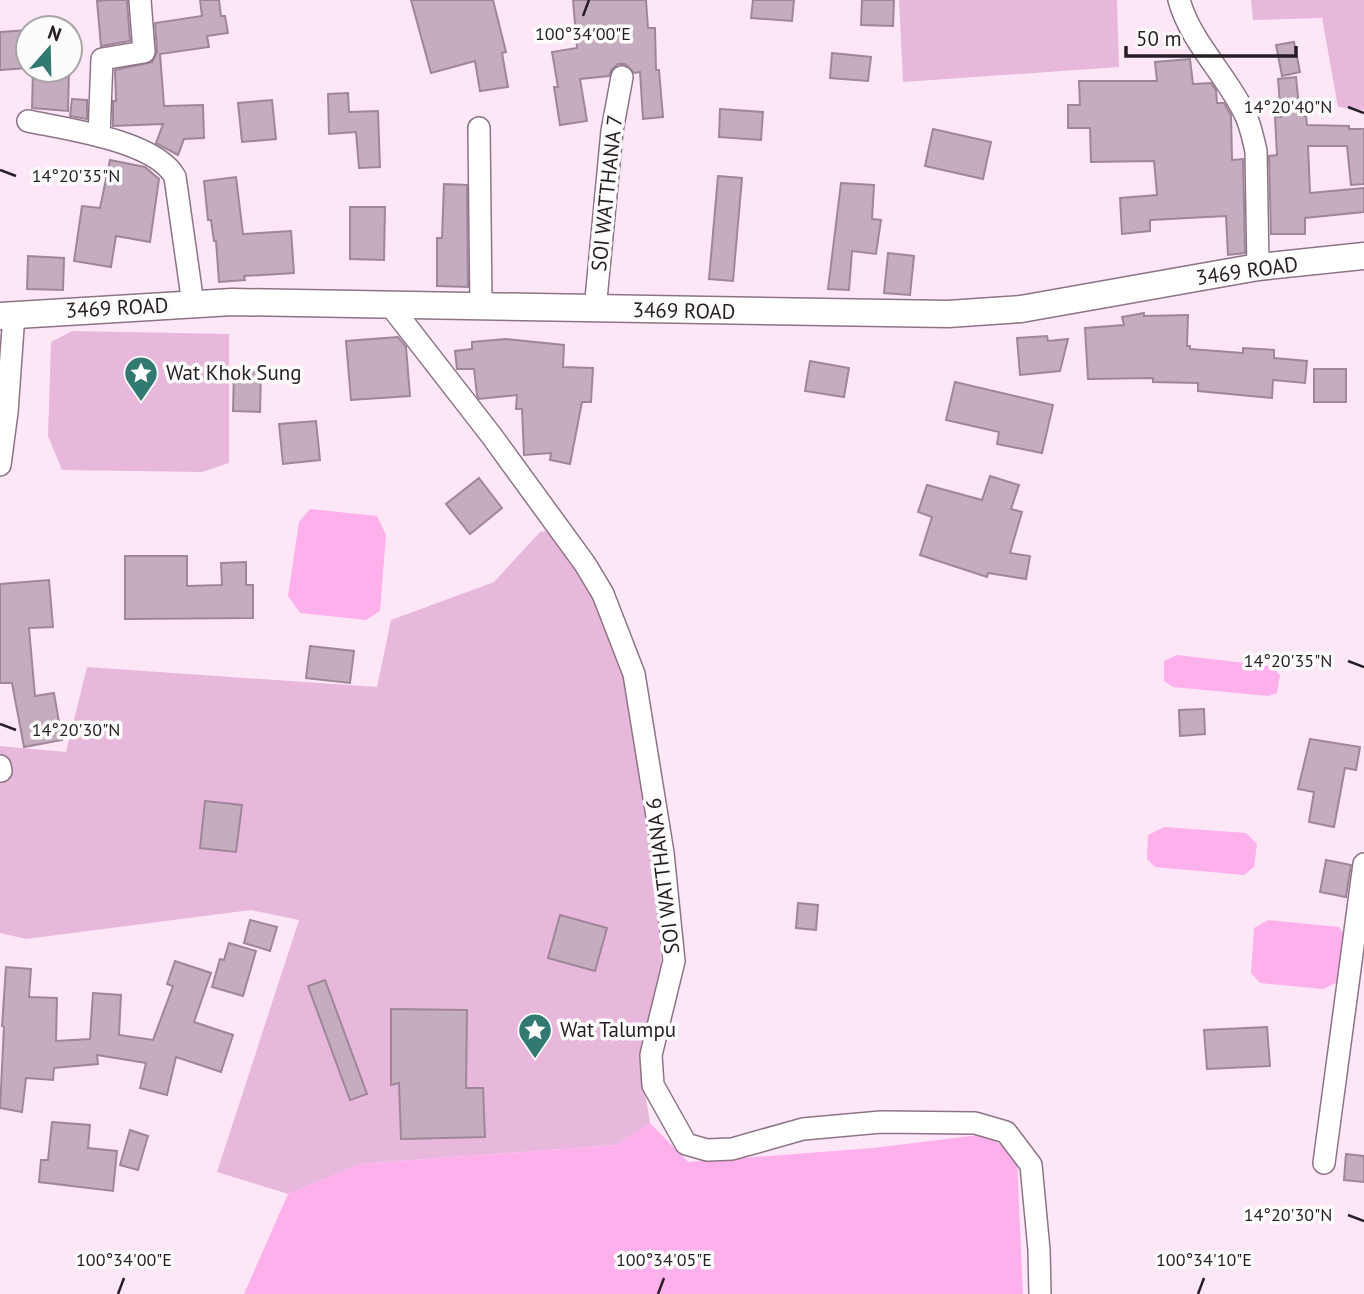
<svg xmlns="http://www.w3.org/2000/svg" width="1364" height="1294" viewBox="0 0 1364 1294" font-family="'PT Sans',sans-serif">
	<rect width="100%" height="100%" fill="#fde7f7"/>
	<path fill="#e7b8db" d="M899,0H1117L1119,67L903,82Z
		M1251,0H1364V110L1338,107L1322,18L1253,20Z
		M72,331L229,334V463L202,472L62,470L48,436L51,342Z
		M554,530L595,595L629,685L660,863L661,978L642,1074L650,1123L616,1145L359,1164L288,1194L217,1172L299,920L251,910L26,939L0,933V746L66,752L87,667L377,687L391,620L494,582L540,532Z"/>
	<path fill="#feb0ec" d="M310,509L377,516L386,535L380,611L366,620L300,613L288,596L299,522Z
		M1177,655L1270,666L1280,675L1277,693L1268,696L1173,687L1164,681V661Z
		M1164,827L1246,833L1257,844L1254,867L1244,875L1155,867L1147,859L1148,835Z
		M1268,920L1339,927L1344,934L1338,982L1323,989L1260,983L1251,973L1254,928Z
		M650,1123L688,1162L873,1148L987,1134L1017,1158L1023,1294H244L288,1194L359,1164L616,1145Z"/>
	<path fill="#c6acbf" stroke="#9f8698" stroke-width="2" d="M109,0H127L130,41L101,46L97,1Z
		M200,0H219L221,16H225L228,33L207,36L209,47L160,54L164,106L203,105L204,138L184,139L178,155L156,143L163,124L113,126V101H116L115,70L152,62L157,52L155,23L202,16Z
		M411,0H493L506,52L502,53L508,87L480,91L475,61L431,73Z
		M573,0H646L648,28H655L656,70H659L663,117L643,119L640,72L634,73L625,64H618L612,69L609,76L580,79L587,121L560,125L554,87H558L552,52L577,48Z
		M753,0H794L792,21L751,18Z
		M862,0H894L893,26L861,25Z
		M28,30V68L0,70V32Z
		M1294,42L1300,72L1282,76L1276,45Z
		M832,53L871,57L868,81L830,78Z
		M1190,59L1193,84L1211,83L1216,90L1217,103H1224L1231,115L1232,160L1243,159L1245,253L1228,255L1226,216L1150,220V231L1122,234L1120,198L1157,195L1154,161L1091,162L1090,128H1068V105H1080L1079,81H1157L1155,62Z
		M33,70H69L68,111L32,108Z
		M1296,77L1300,116H1306L1307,125L1349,126V129H1364V184L1351,185L1347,146H1308L1310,193L1364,188V212L1305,218V234H1271L1269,156L1277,155L1275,117H1281L1278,79Z
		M348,93L349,112L378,111L380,167L359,168L356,132L329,134L328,94Z
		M72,99L87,100V119L70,116Z
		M272,100L276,139L242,142L238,103Z
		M720,109L763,112L761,140L719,137Z
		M933,129L991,142L983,179L925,166Z
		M110,160L145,167L159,179L150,242L116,236L111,267L74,261L82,206L100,208Z
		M718,176L742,178L733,281L709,279Z
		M236,177L243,234L291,231L294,273L244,276L245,280L219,282L216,241H214L211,220H208L204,181Z
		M841,183L874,185L872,219L881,220L876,254L852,251L849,290L828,289Z
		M444,184L467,185L468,287L437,286V238H442Z
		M350,207H385L384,260L350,259Z
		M888,253L914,256L910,295L884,293Z
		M28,256L64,258L63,290L27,289Z
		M1144,313V316L1188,315L1187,346H1190V349L1243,353V348L1274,350V358L1307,361L1305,383L1273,380L1272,398L1198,391V383L1153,382V378L1088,379L1085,328L1124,325L1122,317Z
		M1047,336L1048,341L1068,339L1060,371L1020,375L1017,338Z
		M398,337L406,347L410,396L351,400L346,341Z
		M506,339L564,345L563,367L593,368L591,402H582L570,464L550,460L551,453L524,455L522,409H516L517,395L479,399L477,395L474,369H457L455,351L472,349V342Z
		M810,361L849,368L844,397L805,391Z
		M1314,369H1346V402H1314Z
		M234,371H261L260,412L233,411Z
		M955,382L1053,405L1042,453L997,444L999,432L946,420Z
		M316,421L320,460L283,464L279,424Z
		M990,476L1019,485L1011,509L1022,512L1010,553L1030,556L1026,579L988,573L987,577L920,555L932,517L918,512L927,485L982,500Z
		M479,478L502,508L470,534L446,504Z
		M125,556H187V586L222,585L221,563L246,562V585H253V618L125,619Z
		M49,580L53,627L29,628L35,696L54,693L62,740L24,747L12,683H0V584Z
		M310,646L354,651L350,683L306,678Z
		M1204,709L1205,734L1180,736L1179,710Z
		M1310,739L1360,747L1356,770L1345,768L1334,827L1309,822L1314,792L1298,789Z
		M205,801L242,805L236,852L200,848Z
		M1326,860L1351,865L1346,897L1320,892Z
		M798,903L818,905L816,930L796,928Z
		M560,915L607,928L595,971L548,958Z
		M250,920L277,927L270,951L244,943Z
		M229,943L256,951L243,996L212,987L220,959L224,960Z
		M175,961L211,973L194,1022L233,1035L221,1072L176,1057L167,1095L140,1088L146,1063L97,1055L98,1064L54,1068L53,1080L26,1078L22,1112L0,1108L4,1027L2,1026L6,967L31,969L29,997L57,998L56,1041L90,1039L93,993L121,995L119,1035L153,1040L173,986L167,984Z
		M325,980L367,1094L350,1100L308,986Z
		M391,1009L467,1010L466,1088H483L485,1137L401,1139L399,1083L391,1085Z
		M1267,1027L1270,1066L1207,1069L1204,1030Z
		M52,1122L90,1125L88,1148L117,1151L113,1191L39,1182L41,1160H48Z
		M130,1130L148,1136L138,1170L120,1165Z
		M1346,1154L1364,1156V1182L1344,1180Z"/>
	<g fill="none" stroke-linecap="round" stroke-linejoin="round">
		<g stroke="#8c7486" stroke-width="24">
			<path id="minor" d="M1179,0C1191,43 1226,74 1245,114C1251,126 1253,139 1256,151L1258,267
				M28,121C66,129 156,141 175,177L193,304
				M479,128L481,306
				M99,136L102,59L144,52L140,0
				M390,305L491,435L585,564L603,594L634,674L663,853L674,961L651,1055L653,1085L686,1144L707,1150L732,1149L803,1129L881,1122L975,1123L1006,1132L1031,1165L1039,1250L1040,1294
				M595,310L612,131L622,77
				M0,465L7,412L14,314
				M0,766L1,771
				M1324,1163L1364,864"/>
		</g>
		<g stroke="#8c7486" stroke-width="29">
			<path id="tertiary" d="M0,316L232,302L948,314L1021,309L1258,267L1364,256"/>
		</g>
		<use href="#minor" stroke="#fff" stroke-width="21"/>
		<use href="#tertiary" stroke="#fff" stroke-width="26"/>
	</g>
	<path fill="none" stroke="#271e25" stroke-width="2.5" d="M583,16L589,0M1348,107L1364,113M0,170L16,176M1348,661L1364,667M0,724L16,730M1348,1215L1364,1221M118,1294L124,1278M658,1294L664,1278M1198,1294L1204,1278"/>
	<defs>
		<g id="sight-pin" transform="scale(1.75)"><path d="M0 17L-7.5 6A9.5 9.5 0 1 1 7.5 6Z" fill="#327971" stroke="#fcfcfc"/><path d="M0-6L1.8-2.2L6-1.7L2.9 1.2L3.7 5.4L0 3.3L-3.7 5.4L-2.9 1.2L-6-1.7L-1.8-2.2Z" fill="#fff"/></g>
	</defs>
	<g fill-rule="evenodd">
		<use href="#sight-pin" x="141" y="373"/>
		<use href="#sight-pin" x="535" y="1030"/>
	</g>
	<g text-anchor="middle" stroke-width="7" stroke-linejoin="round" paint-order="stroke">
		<g font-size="21" fill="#271e25" stroke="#fcfcfc">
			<text transform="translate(607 193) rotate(-84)" y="7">SOI WATTHANA 7</text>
			<text transform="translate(1247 271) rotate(-8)" y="7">3469 ROAD</text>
			<text transform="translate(117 308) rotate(-3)" y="7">3469 ROAD</text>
			<text transform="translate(684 311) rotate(1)" y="7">3469 ROAD</text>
			<text transform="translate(663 876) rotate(-97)" y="7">SOI WATTHANA 6</text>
		</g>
		<g font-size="21" fill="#271e25" stroke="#fcfcfc" text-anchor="start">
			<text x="166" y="380">Wat Khok Sung</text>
			<text x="560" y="1037">Wat Talumpu</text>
		</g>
	</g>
	<g font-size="18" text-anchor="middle" fill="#271e25" stroke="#fcfcfc" stroke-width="7" stroke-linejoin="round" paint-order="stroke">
		<text x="583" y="40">100°34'00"E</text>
		<text x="1288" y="113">14°20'40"N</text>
		<text x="76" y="182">14°20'35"N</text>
		<text x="1288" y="667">14°20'35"N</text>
		<text x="76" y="736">14°20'30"N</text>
		<text x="1288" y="1221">14°20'30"N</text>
		<text x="124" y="1266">100°34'00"E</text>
		<text x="664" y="1266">100°34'05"E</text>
		<text x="1204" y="1266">100°34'10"E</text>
	</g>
	<g transform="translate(49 49) rotate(20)"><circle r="33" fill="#fcfcfc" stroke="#a7a3a6" stroke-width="2"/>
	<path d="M0-5L12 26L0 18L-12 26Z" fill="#327971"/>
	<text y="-10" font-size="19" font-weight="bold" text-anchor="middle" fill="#271e25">N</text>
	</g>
	<path d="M1126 46v10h170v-10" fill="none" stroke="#271e25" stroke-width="3.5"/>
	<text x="1136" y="46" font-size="21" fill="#271e25" stroke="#fcfcfc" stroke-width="5" paint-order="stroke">50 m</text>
</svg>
